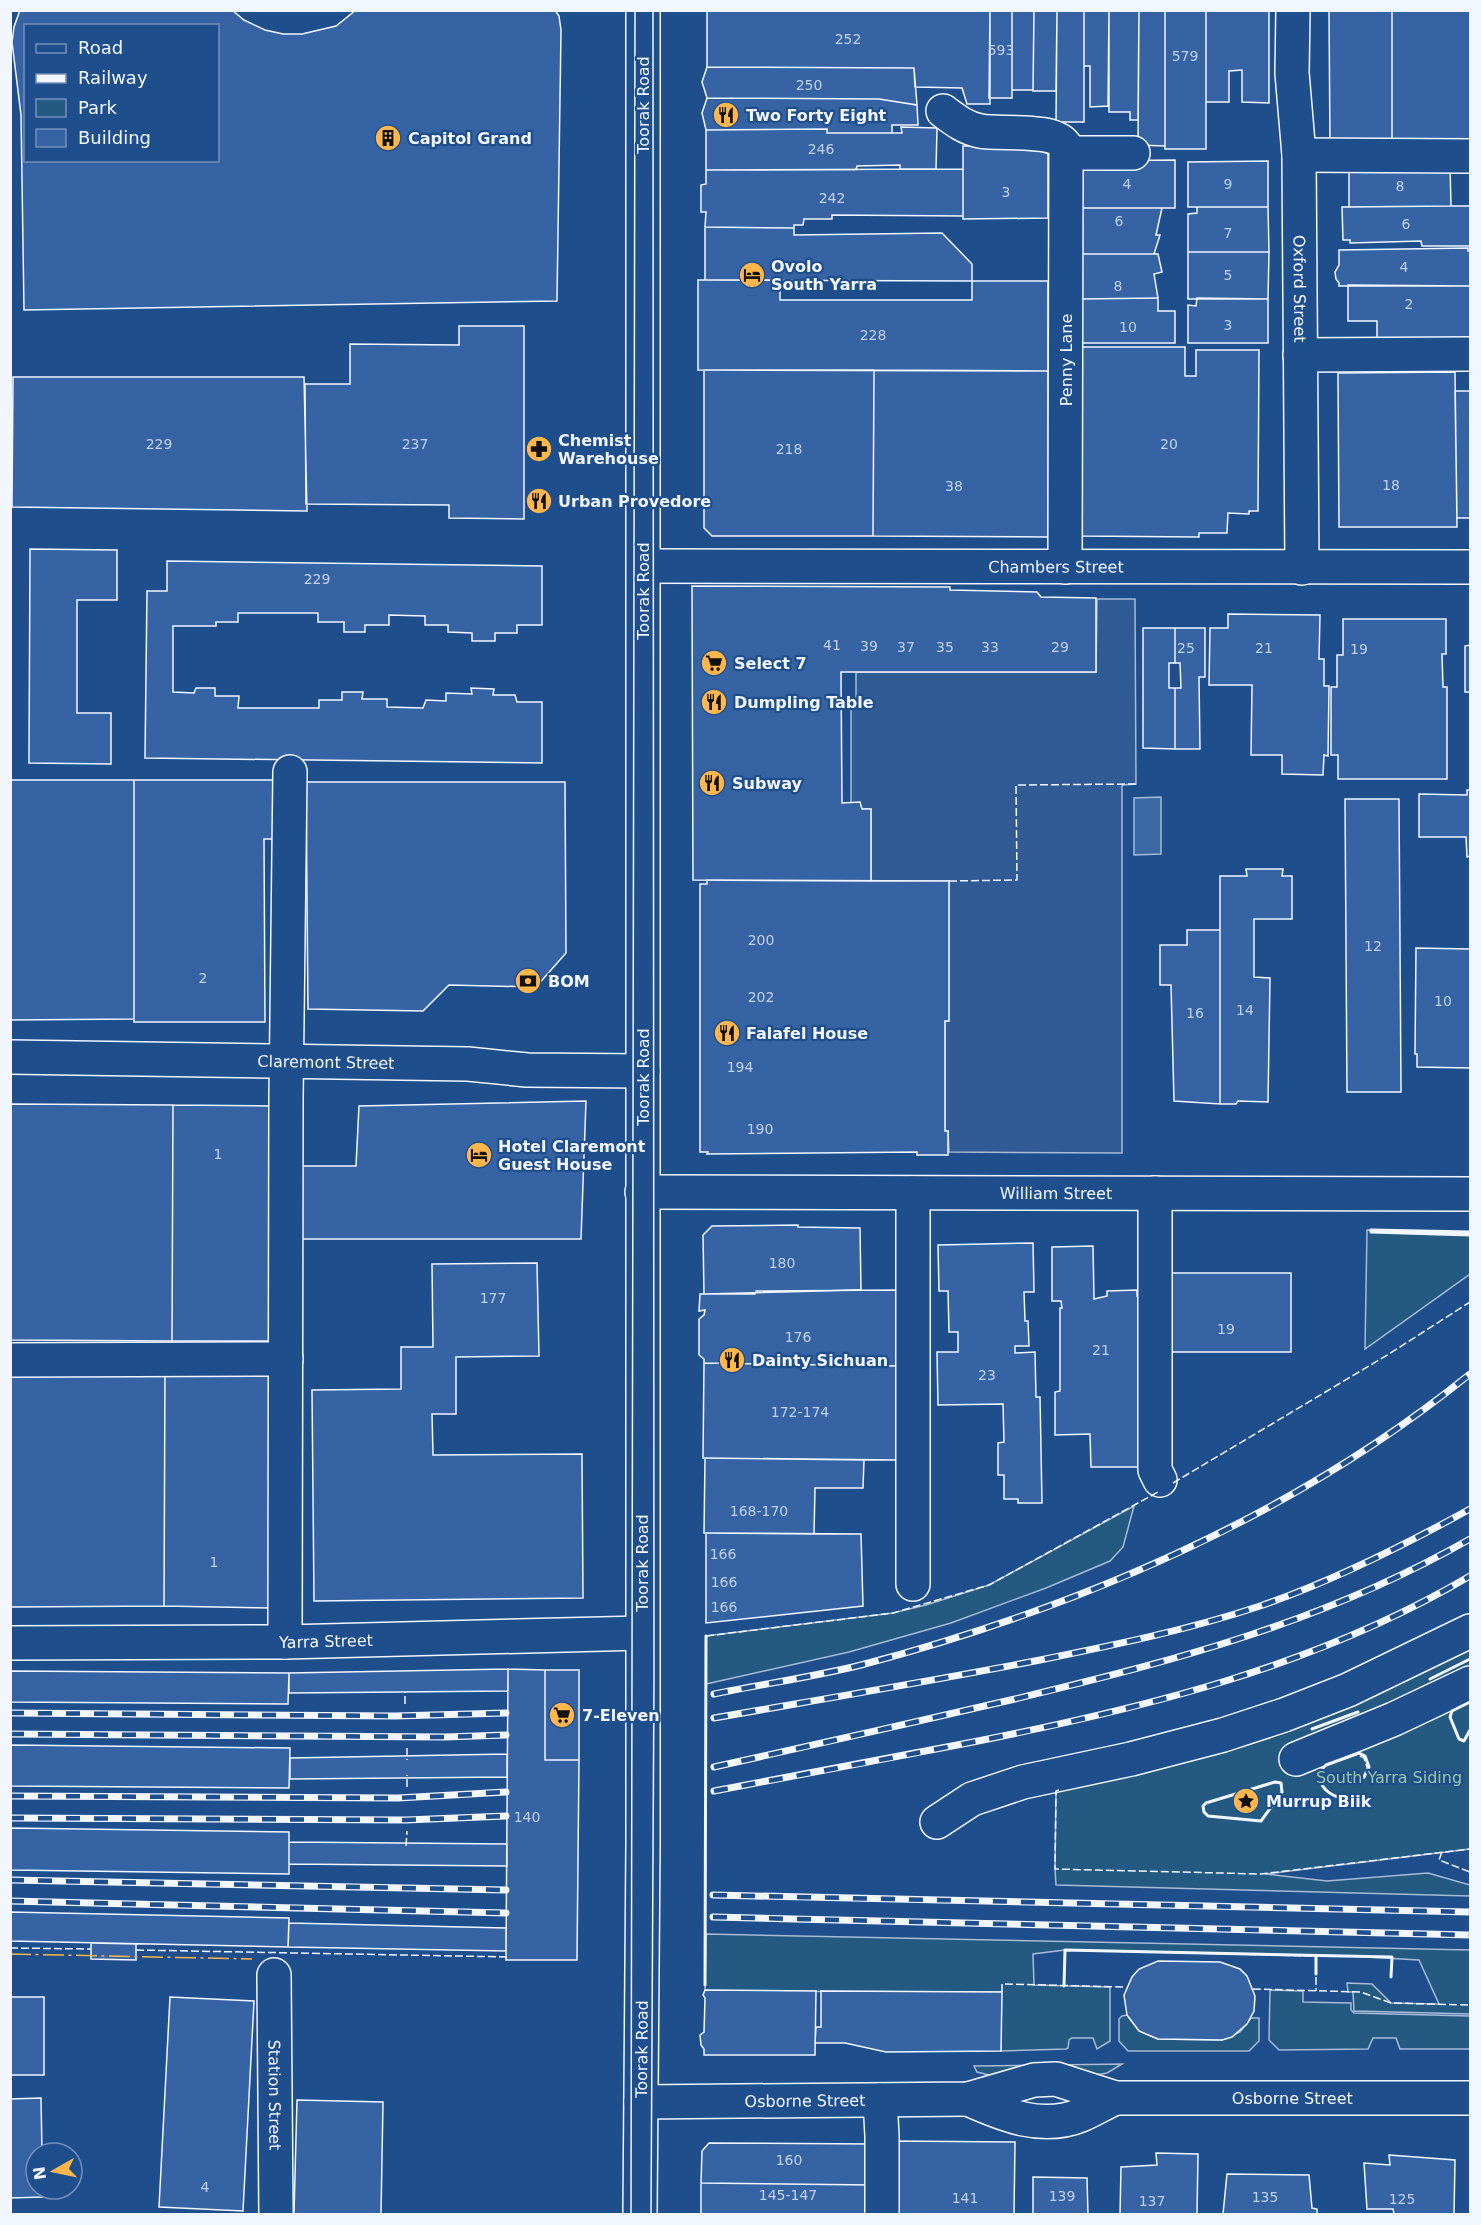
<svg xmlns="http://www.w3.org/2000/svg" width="1481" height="2225" viewBox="0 0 1481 2225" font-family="'DejaVu Sans',sans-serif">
	<rect width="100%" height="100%" fill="#1f4e8c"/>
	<path fill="#245a82" stroke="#a8bbd7" stroke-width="1.5" d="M1367,1230L1470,1232V1274L1365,1349Z
		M1134,1506L1123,1547L1110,1561L1046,1588L951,1623L849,1652L706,1684V1636L893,1613L926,1605L989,1585Z
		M1470,1647V1849L1265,1874L1327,1881L1428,1873L1470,1885V1896L1056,1885L1055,1869L1056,1791Z
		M706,1934L1470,1950V2014L1354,2011L1353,1992H1348L1347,1983L1372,1984L1391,2003L1439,2004L1419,1960L1349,1956L1065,1950L1033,1954L1034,1985L1110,1987V2041L1097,2049L1093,2038H1072L1069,2040L1068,2048L1066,2049L1001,2051V1992L705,1991Z
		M1270,1990L1303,1991V2002L1351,2003V2010L1354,2013L1470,2016V2049H1400L1396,2038H1373L1368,2049L1279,2050L1269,2040Z
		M1127,2015L1139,2031L1158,2039L1222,2040L1240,2032L1251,2018H1259V2041L1249,2051H1128L1119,2041V2019L1122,2016Z
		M1122,2064L1107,2073L1101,2074L993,2076L977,2072L974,2066Z"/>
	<path fill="#305b95" stroke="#a8bbd7" stroke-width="1.5" d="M1097,599H1135L1136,784L1122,785V1153L949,1152L948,1131H945V1021H949V881H871V809H851V708H856V672H1096Z"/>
	<path fill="#3b69a3" stroke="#a8bbd7" stroke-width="1.5" d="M1161,797V854L1134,855V798Z"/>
	<path fill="#3563a3" stroke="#f2f6ff" stroke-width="1.5" fill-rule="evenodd" d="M20,10H232L244,20L265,30L283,34H302L336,26L356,10H555L559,16L561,30L557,301L24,310L21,115L12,42L14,27ZM26,26H218V160H26Z
		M707,10H990V104H967L962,88L915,87L914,68L707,67Z
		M990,10H1012V98H989Z
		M1012,10H1034L1033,90H1012Z
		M1034,10H1057L1056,91H1033Z
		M1057,10H1084V122H1056Z
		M1084,10H1109L1108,106L1090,107V66H1084Z
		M1109,10H1139L1138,120H1130V112H1109Z
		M1139,10H1165V146L1138,145Z
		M1165,10H1206V149H1165Z
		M1206,10H1269V103L1242,102V70L1229,71V102H1206Z
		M1329,10H1392V145H1330Z
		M1392,10H1470V145H1392Z
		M707,67L914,68L917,105L879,99L707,98L702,82Z
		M707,98L879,99L917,105L918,125H892V133H827V129L706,130L702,113Z
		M901,127L937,128L936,169H900V165L857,166L856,170H706V130L827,129V133H902Z
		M963,146H1048V218L963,219Z
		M1175,160V208H1080L1079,161Z
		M1268,161V207H1188V162Z
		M1450,165L1451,206L1349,207V166Z
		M963,169V216L832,215V219H804L803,225H794V228L705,227L706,212H701V185L706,184V170Z
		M1451,206H1470V246H1422L1421,241L1350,243V240H1343L1342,207Z
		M1197,207H1268L1269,252H1188V214L1197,213Z
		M1080,208H1162L1156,235H1160L1154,254H1079Z
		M705,227L794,228V235L942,233L972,264V281L705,280Z
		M1468,248V251H1470V286H1339V283L1336,279L1335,272L1339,265V250Z
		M1188,252H1269L1268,299H1188Z
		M1079,254H1158L1162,272L1154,274L1158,298L1080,299Z
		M698,280H780V300H972V281H1048V371L698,370Z
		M1348,285L1470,286V339H1377V321H1348Z
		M1158,298V311H1175V343H1080V299Z
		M1197,298L1268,299V343H1188V305L1196,306Z
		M459,326H524V519L449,518V505L306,504L305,384H350V344L459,345Z
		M1080,347H1185V376H1196V350H1259L1258,511H1249V514L1228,513L1227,533H1199V537L1080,536Z
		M704,370H874L873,536H712L704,528Z
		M874,370L1048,371V537L873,536Z
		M1455,372L1457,527H1339L1338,373Z
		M13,377H304L307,511L12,507Z
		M1455,391H1470V518H1457Z
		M30,549L117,550V600H77V713H111V764L29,763Z
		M167,561L542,566V625H517V633H495V641H472V633L448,632V625H425V616L389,615V625H365V632H344V622H318V613H238V622H216V626H173V692L194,693L196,688H215V696H239L238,708H319V700H342V692H363L362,699H387V707L423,708L426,700L446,701V693L472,694L471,688L494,689L493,695H515L517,702H542V763L145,758L147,591H167Z
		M692,586L950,587V590L1037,592L1041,597L1096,598V672H841L842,803L860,802L862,809H871V881L693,880Z
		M1228,614L1320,615L1319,659H1324V686H1329L1328,756L1324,755L1323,775L1282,774V755H1251L1252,685H1209L1210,628H1228Z
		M1343,619H1446V654H1442L1443,687H1447V779H1338V755H1331V687H1337V655H1343Z
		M1143,628H1175V663H1169V688H1175V749L1143,748Z
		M1175,628H1205V677H1199L1200,749H1175V688H1181L1180,663H1175Z
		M1470,645V692H1465V646Z
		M10,780H134V1019L10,1020Z
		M134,780H289V839H264L265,1022H134Z
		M306,782H565L566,953L536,987L449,985L423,1011L308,1009Z
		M1467,790H1470V856L1467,857L1466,837H1419V794L1467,795Z
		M1345,799H1399L1401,1092H1347Z
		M1246,869H1283L1282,876H1292V919H1254V977L1270,978L1268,1102L1238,1101L1236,1104H1220V876H1247Z
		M707,880L949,881V1021H945V1131H948V1155H917V1152L707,1154L708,1152H700V884H707Z
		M1187,930H1220V1104L1174,1101L1171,985H1160V945H1187Z
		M1416,948L1470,949V1068L1417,1067V1054H1415Z
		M586,1101L581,1239H296V1166H356L359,1106Z
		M10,1104L173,1105L172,1341L10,1340Z
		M173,1105L271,1106V1341H172Z
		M798,1225V1227L860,1228L861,1290L704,1294L703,1235L712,1226Z
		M1033,1243L1034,1292H1024L1025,1321H1028L1029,1346H1015V1353L1035,1352L1036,1397H1040L1042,1503H1018V1499H1004V1475H998V1443L1004,1442L1003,1404L938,1405L937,1352H958V1332H949L948,1291H939L938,1245Z
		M1093,1246L1094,1299L1107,1296V1291L1137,1290V1296H1141L1143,1467H1091L1090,1434L1055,1435V1392L1060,1391V1308H1062L1061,1301H1052V1247Z
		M537,1263L539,1356L456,1357V1414H432L433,1455L582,1454L583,1598L314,1601L312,1390L401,1389V1347H433L432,1264Z
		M1170,1273H1291V1352H1162Z
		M898,1290V1366L704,1363V1359L699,1355V1319L704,1315L705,1310L699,1311L700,1294H755L756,1291Z
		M704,1363L898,1366L897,1460L703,1458Z
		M165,1368L164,1606L10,1607V1369Z
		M165,1368L262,1369L273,1381L274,1608L164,1606Z
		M705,1458L864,1460L863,1488H815L814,1534L704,1533Z
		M706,1533L861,1534L863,1606L706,1623Z
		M508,1669L545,1670V1760H579L577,1960H506Z
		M508,1669V1691L289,1693V1673Z
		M545,1670H579V1760H545Z
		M10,1671L289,1673L288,1704L10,1702Z
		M10,1745L290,1748L289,1788L10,1786Z
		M507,1754V1777L290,1779V1758Z
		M10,1828L289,1832V1874L10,1870Z
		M289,1842L507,1844V1866L289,1864Z
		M10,1912L289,1918L288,1947L10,1941Z
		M289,1923L506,1928V1951L288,1947Z
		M91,1943L136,1944V1960L91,1959Z
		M1158,1961L1220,1962L1240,1969L1247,1976L1255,1996L1254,2011L1247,2024L1232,2037L1222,2040L1158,2039L1139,2031L1127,2015L1124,1995L1132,1977L1139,1969Z
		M705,1990L816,1991L815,2055H704V2049L701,2045L700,2035L704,2032L705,1998L703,1995Z
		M821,1991L1002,1992L1001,2051L886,2052L845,2043H815L816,2027H821Z
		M10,1997H44V2075H10Z
		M170,1997L254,2001L243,2211L159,2207Z
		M41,2098L42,2153H36V2189H43V2197L10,2198V2099Z
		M297,2100L383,2102L381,2214H294Z
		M892,2141L1015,2142L1014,2214H891Z
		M709,2143L873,2144L872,2185L701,2183L702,2151Z
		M1156,2153L1198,2154L1197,2214H1120L1121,2167L1157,2165Z
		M1389,2155L1455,2160L1454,2214H1394L1393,2209H1367L1364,2163L1390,2165Z
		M1227,2174L1309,2175L1312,2208L1317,2209V2214H1223Z
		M1033,2177L1087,2178L1088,2214H1033Z
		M701,2183L872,2185V2214H701Z"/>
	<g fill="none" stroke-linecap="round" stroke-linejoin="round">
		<g stroke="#f2f6ff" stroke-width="36">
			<g id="minor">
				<path id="s1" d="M1293,10L1292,73L1299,155L1302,568"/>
				<path d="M943,111C955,120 965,128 980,131C1001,135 1056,127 1066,147L1065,567"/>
				<path d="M1067,153H1133"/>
				<path d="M1299,155L1470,156"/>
				<path d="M1300,355L1470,354"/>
				<path id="s2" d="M644,566L1470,567"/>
				<path id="s3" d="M10,1057L468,1064L527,1070L643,1071"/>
				<path id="s4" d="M642,1192L1470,1194"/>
				<path d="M913,1193V1584"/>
				<path d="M1155,1193V1470L1160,1480"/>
				<path d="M10,1360L286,1359"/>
				<path d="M285,1642L286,1099L290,772"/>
				<path id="s5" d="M10,1643L285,1642L642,1633"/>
				<path d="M1296,1759L1394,1719L1470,1683"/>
				<path d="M937,1822L972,1799L1023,1782L1131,1759L1223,1735L1284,1715L1348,1690L1470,1631"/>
				<path id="s6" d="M274,1975L276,2214"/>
				<path d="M968,2099C1004,2115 1042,2131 1081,2115C1093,2110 1104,2103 1115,2098"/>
				<path d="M880,2100L882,2136V2214"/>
				<path id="s7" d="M641,2102L968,2099L1034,2080L1056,2079L1115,2098H1470"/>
			</g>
		</g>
		<g stroke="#f2f6ff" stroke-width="36">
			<g id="major">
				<path id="s8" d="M640,2214L643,1844V10"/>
			</g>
		</g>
		<use href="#minor" stroke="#1f4e8c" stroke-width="33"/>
		<use href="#major" stroke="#1f4e8c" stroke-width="33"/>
		<path stroke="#f2f6ff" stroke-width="1.5" d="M631,2214L635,10
			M651,2214L654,1678L653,10"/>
		<g stroke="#f2f6ff" stroke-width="7">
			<path id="rail" d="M714,1694C763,1684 813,1677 861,1665C1081,1607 1292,1517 1470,1374
				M10,1713L395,1716L506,1713
				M714,1718C823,1699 932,1681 1040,1660C1114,1645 1188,1630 1260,1606C1333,1581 1403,1546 1470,1509
				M10,1734L445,1737L506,1735
				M714,1767C814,1745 915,1722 1015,1699C1177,1660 1324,1622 1470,1539
				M714,1791C800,1775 886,1759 973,1742C1145,1708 1317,1666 1470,1576
				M10,1796L398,1798L506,1792
				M10,1818L406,1820L506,1816
				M10,1880L506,1890
				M713,1895L1470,1912
				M10,1901L506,1913
				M713,1917L1470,1935"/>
		</g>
		<use href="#rail" stroke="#1f4e8c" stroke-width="4.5" stroke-dasharray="14" stroke-linecap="butt"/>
		<path stroke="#f2f6ff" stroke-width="1.5" stroke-dasharray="8 3" stroke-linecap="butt" d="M949,881L1017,880L1016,785L1136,784
			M1173,1483L1389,1354L1470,1302
			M706,1636L893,1613L989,1585L1158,1492
			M405,1704V1692
			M407,1748V1760
			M1321,1784V1779L1323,1777L1356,1779L1364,1776L1368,1770L1364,1758L1356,1754
			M407,1787V1775
			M1059,1790L1056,1791L1055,1869L1261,1874L1470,1849
			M406,1846L407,1831
			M1442,1852L1439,1860L1470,1872
			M10,1948L91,1949
			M136,1950L510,1957
			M1064,1986L1065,1950L1316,1956V1991
			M1253,1989L1361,1992L1391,2003L1470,2005
			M1002,1992V1984L1126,1987"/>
		<path stroke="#f2f6ff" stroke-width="3" d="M1470,1232L1371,1230V1232L1470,1235
			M1430,1679L1470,1659
			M1470,1702L1452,1711L1450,1717L1459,1739L1464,1741L1470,1730
			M1312,1729L1358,1712
			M1320,1779L1327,1776L1359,1777
			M1275,1782L1281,1783L1282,1792L1261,1821L1208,1816L1204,1812L1203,1806L1206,1803Z
			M1354,1802C1337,1798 1317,1792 1320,1771L1326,1765L1359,1753L1365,1756L1369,1767L1364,1777L1357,1780
			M1316,1956V1974
			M705,1985L706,1636
			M1064,1986L1065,1950L1392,1957L1391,1977"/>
		<path stroke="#ffb74d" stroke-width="1.5" stroke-dasharray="21 4.5 3 4.5" stroke-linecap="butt" d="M10,1954L252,1959"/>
	</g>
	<defs>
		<g id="restaurant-disc" transform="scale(1.35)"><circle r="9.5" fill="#ffb74d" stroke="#1f4e8c"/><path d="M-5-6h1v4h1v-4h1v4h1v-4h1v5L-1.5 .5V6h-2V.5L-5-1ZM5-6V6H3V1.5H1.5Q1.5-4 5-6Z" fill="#111"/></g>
		<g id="building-disc" transform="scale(1.35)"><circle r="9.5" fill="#ffb74d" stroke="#1f4e8c"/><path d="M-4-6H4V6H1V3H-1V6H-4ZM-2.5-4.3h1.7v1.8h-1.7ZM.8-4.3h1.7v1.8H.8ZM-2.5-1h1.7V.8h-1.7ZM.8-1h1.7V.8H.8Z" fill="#111"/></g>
		<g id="hotel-disc" transform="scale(1.35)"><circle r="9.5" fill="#ffb74d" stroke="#1f4e8c"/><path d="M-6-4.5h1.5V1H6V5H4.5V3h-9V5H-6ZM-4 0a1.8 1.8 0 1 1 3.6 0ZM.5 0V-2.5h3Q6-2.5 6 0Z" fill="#111"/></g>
		<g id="pharmacy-disc" transform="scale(1.35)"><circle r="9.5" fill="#ffb74d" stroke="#1f4e8c"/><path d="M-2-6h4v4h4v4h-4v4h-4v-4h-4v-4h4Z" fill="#111"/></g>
		<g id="supermarket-disc" transform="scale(1.35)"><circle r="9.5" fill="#ffb74d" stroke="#1f4e8c"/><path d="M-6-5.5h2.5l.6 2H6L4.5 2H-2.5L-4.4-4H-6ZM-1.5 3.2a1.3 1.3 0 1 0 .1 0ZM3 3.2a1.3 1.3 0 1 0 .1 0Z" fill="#111"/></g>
		<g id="bank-disc" transform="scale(1.35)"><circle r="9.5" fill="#ffb74d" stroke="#1f4e8c"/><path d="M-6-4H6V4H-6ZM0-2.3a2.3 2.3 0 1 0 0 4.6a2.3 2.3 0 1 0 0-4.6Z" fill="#111"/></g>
		<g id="sight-disc" transform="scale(1.35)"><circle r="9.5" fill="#ffb74d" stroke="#1f4e8c"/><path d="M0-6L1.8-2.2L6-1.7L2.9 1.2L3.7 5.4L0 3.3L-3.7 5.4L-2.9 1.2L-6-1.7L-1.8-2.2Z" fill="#111"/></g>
	</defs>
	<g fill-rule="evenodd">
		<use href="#restaurant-disc" x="726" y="115"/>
		<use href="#building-disc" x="388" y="138"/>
		<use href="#hotel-disc" x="752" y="275"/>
		<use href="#pharmacy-disc" x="539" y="449"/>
		<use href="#restaurant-disc" x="539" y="501"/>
		<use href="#supermarket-disc" x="714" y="663"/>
		<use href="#restaurant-disc" x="714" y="702"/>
		<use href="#restaurant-disc" x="712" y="783"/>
		<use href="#bank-disc" x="528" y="981"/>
		<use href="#restaurant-disc" x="727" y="1033"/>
		<use href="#hotel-disc" x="479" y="1155"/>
		<use href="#restaurant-disc" x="732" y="1360"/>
		<use href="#supermarket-disc" x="562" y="1715"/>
		<use href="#sight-disc" x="1246" y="1801"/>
	</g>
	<g text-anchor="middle" stroke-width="4.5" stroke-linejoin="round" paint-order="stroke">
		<g font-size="14" fill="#c3d1e8">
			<text x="848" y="44">252</text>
			<text x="1001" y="55">593</text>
			<text x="1185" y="61">579</text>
			<text x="809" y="90">250</text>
			<text x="821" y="154">246</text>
			<text x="1127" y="189">4</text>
			<text x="1228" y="189">9</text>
			<text x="1400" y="191">8</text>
			<text x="1006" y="197">3</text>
			<text x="832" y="203">242</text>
			<text x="1119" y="226">6</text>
			<text x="1406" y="229">6</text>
			<text x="1228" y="238">7</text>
			<text x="1404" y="272">4</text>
			<text x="1228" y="280">5</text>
			<text x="1118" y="291">8</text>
			<text x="1409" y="309">2</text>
			<text x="1228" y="330">3</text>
			<text x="1128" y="332">10</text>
			<text x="873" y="340">228</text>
			<text x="159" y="449">229</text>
			<text x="415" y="449">237</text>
			<text x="1169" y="449">20</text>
			<text x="789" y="454">218</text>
			<text x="1391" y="490">18</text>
			<text x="954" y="491">38</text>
			<text x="317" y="584">229</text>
			<text x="832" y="650">41</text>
			<text x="869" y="651">39</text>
			<text x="906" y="652">37</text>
			<text x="945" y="652">35</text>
			<text x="990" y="652">33</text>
			<text x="1060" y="652">29</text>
			<text x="1186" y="653">25</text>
			<text x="1264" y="653">21</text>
			<text x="1359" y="654">19</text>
			<text x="761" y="945">200</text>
			<text x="1373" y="951">12</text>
			<text x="203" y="983">2</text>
			<text x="761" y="1002">202</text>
			<text x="1443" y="1006">10</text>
			<text x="1245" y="1015">14</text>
			<text x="1195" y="1018">16</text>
			<text x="740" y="1072">194</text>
			<text x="760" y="1134">190</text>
			<text x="218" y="1159">1</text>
			<text x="782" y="1268">180</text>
			<text x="493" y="1303">177</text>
			<text x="1226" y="1334">19</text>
			<text x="798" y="1342">176</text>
			<text x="1101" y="1355">21</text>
			<text x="987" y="1380">23</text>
			<text x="800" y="1417">172-174</text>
			<text x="759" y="1516">168-170</text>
			<text x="723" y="1559">166</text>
			<text x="214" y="1567">1</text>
			<text x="724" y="1587">166</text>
			<text x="724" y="1612">166</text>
			<text x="527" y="1822">140</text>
			<text x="789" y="2165">160</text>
			<text x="205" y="2192">4</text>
			<text x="788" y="2200">145-147</text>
			<text x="1062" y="2201">139</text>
			<text x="1265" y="2202">135</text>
			<text x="965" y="2203">141</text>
			<text x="1402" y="2204">125</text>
			<text x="1152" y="2206">137</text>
		</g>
		<g font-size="16" fill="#f2f6ff" stroke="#1f4e8c">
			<text transform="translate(643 105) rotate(-90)" y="6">Toorak Road</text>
			<text dy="6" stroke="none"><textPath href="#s1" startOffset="279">Oxford Street</textPath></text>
			<text transform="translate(1066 360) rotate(-90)" y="6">Penny Lane</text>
			<text dy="6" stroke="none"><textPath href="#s2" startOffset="412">Chambers Street</textPath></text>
			<text transform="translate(643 591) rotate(-90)" y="6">Toorak Road</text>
			<text dy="6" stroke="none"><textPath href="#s3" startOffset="316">Claremont Street</textPath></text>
			<text transform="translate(643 1077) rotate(-90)" y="6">Toorak Road</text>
			<text dy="6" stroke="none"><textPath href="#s4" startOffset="414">William Street</textPath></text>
			<text transform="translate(642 1563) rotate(-90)" y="6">Toorak Road</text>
			<text dy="6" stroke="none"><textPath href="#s5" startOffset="316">Yarra Street</textPath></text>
			<text dy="6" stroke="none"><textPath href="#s8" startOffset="165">Toorak Road</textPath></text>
			<text dy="6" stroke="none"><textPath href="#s6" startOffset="120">Station Street</textPath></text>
			<text dy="6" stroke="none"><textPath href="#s7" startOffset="657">Osborne Street</textPath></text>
			<text dy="6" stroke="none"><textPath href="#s7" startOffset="164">Osborne Street</textPath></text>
		</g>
		<g font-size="16" font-weight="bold" fill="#f2f6ff" stroke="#1f4e8c" text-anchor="start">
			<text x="746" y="121">Two Forty Eight</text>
			<text x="408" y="144">Capitol Grand</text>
			<text x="771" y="272">Ovolo<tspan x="771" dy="18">South Yarra</tspan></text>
			<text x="558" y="446">Chemist<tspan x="558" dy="18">Warehouse</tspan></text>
			<text x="558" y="507">Urban Provedore</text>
			<text x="734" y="669">Select 7</text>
			<text x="734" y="708">Dumpling Table</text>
			<text x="732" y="789">Subway</text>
			<text x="548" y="987">BOM</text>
			<text x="746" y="1039">Falafel House</text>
			<text x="498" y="1152">Hotel Claremont<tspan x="498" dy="18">Guest House</tspan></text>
			<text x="752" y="1366">Dainty Sichuan</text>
			<text x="582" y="1721">7-Eleven</text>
			<text x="1266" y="1807">Murrup Biik</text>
		</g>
		<g font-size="16" fill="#97c8a6" stroke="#1f4e8c">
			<text x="1389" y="1783">South Yarra Siding</text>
		</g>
	</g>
	<rect width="1481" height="2225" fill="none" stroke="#f2f6ff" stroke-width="24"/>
	<rect x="24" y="24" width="195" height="138" fill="#1f4e8c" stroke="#7391ba" stroke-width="1.5"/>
	<rect x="36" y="44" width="30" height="9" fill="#1f4e8c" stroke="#7391ba" stroke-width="1.5"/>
	<text x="78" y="54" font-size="18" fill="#f2f6ff">Road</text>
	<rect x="36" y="74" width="30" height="9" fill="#f2f6ff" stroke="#7391ba" stroke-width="1.5"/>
	<text x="78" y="84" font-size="18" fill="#f2f6ff">Railway</text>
	<rect x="36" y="99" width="30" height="18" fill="#245a82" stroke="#7391ba" stroke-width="1.5"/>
	<text x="78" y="114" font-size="18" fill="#f2f6ff">Park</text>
	<rect x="36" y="129" width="30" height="18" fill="#3563a3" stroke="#7391ba" stroke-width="1.5"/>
	<text x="78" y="144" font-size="18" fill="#f2f6ff">Building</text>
	<g transform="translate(54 2171) rotate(261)"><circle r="28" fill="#1f4e8c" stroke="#7391ba" stroke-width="1.5"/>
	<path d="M0-4.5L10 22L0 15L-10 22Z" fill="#ffb74d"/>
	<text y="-9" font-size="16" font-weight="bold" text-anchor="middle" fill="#f2f6ff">N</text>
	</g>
</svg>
